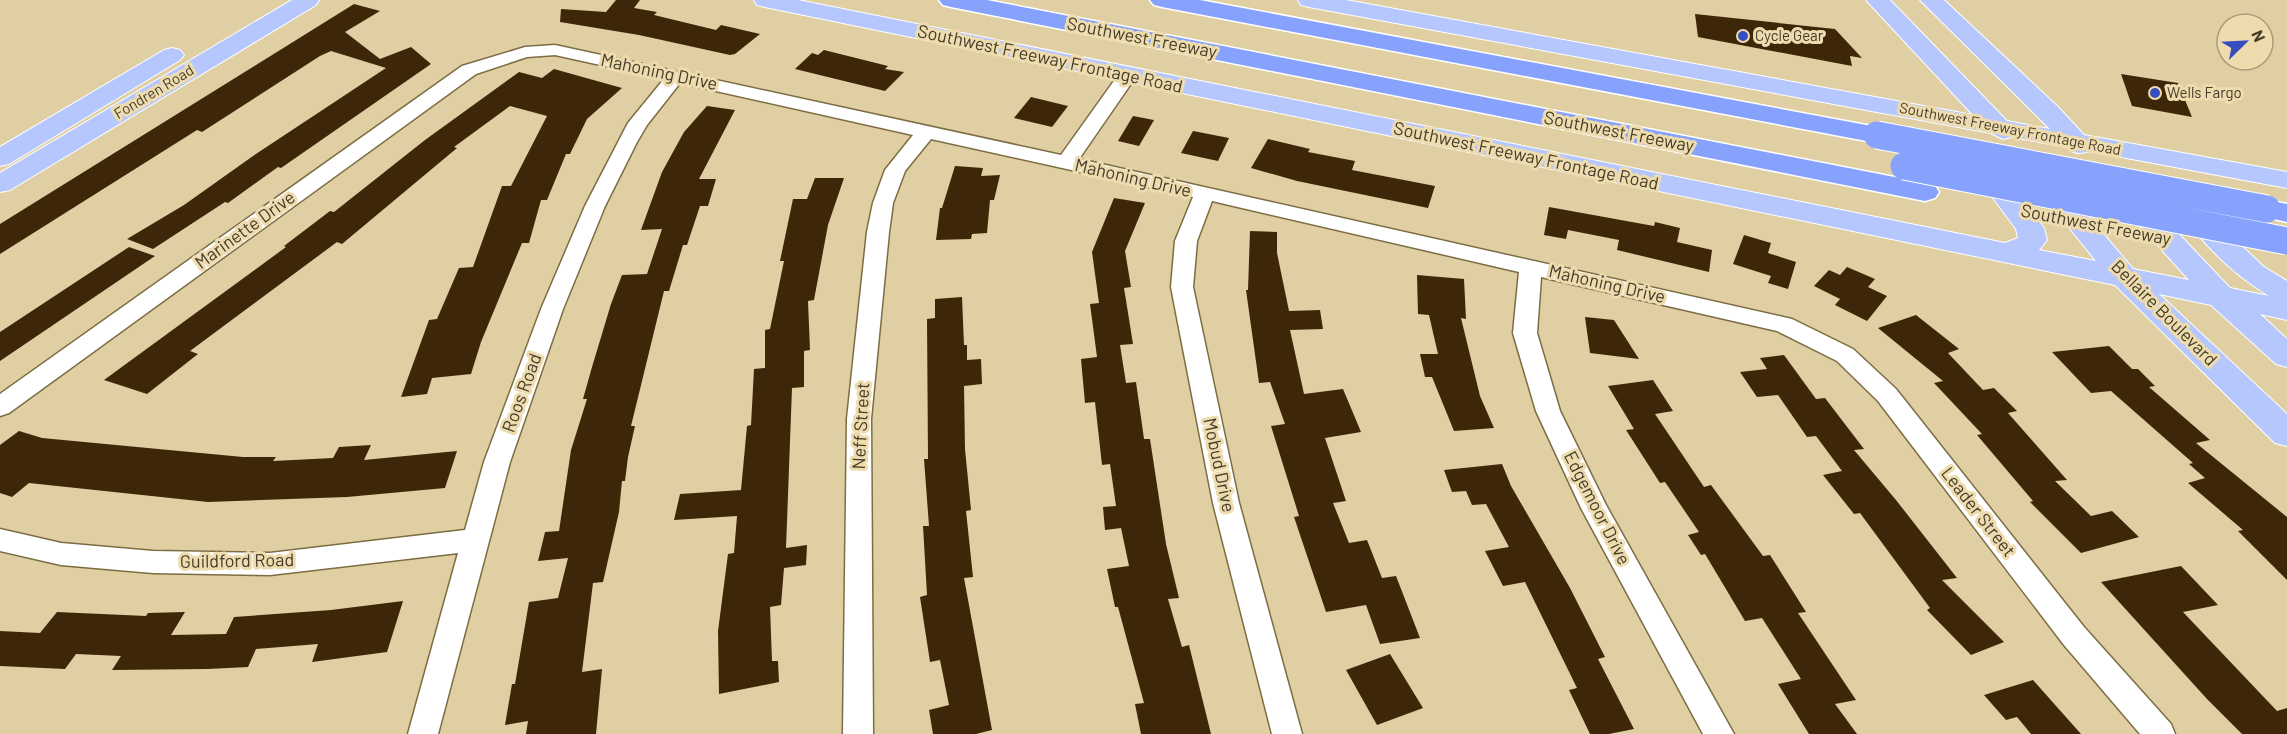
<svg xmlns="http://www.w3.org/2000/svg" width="2287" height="734" viewBox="0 0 2287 734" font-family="Barlow,sans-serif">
	<rect width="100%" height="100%" fill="#e0cfa2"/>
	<path fill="#3e2709" d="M616,0H640L634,8L657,12L654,15L716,30L721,25L760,34L735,54L730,55L639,35L560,22L561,9L606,12Z
		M354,4L380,11L345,32L380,59L411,47L431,64L281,168L278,167L228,203L225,202L153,249L127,239L184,205L253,156L386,68L331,51L320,56L202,132L197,130L0,254V224Z
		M1695,14L1835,29L1862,58L1850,56L1852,66L1698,37Z
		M824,50L888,66L885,69L904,72L885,91L795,69L812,53L818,55Z
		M554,69L622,88L587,119L570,154H566L547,200H541L529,243H522L481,342L471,374L432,378L427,394L401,397L429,320L437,319L459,268L473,267L502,186H511L547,116L510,106L454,147L457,148L342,244L337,242L190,351L198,354L147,394L104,380L286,247L284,246L330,211L334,212L425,140L519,72L542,78Z
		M2121,74L2178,83L2192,117L2132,106Z
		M1031,97L1068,106L1052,127L1014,118Z
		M707,106L735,110L699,179H716L708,206H700L687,245H683L669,291H664L631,426H635L628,457L625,481H622L619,512L603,582L593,583L582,672L602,669L596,734H526L528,721L505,725L512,684H515L529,602L558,598L568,558L538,561L545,532L559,531L571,450L587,399H583L592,367L611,304L622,275L647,274L662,229L641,230L662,172L684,132Z
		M1133,116L1154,120L1139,146L1118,141Z
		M1193,131L1229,138L1218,161L1181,153Z
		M1268,139L1310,149L1308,152L1355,161L1352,170L1435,186L1428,208L1297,181L1251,168Z
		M955,166L983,168L981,176L1000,175L994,200H990L987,233L972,234L971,239L936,240L940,208H942Z
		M815,178H844L828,225L814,300L808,301L810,350L804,351V387L792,388L786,548L807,545L806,565L784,568L781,605L770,607L772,661H778L779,682L719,694L718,631L728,554L734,553L737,516L674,520L680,494L741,490L747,426L751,425L754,369L765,368V330L770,329L784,261H780L793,199H807Z
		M1114,198L1145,203L1125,251L1131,287L1124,288L1133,344L1120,345L1126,383L1136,382L1144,439H1150L1166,544L1179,598L1168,599L1182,647L1189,645L1211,734H1141L1135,704L1144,703L1118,607H1115L1107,569L1129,566L1121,528L1105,530L1103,507L1116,506L1110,464L1102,465L1095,402L1085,403L1081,359L1097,357L1090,304L1099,303L1092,252Z
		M1549,207L1654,226L1655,222L1680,228L1677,242L1712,250L1709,272L1617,250L1619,240L1568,230L1566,239L1544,235Z
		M1250,231L1277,232V253L1289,311L1320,310L1323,329L1290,330L1304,394L1343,389L1361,432L1325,438L1346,501L1333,503L1349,543L1367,540L1382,578L1396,576L1420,638L1380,644L1366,605L1326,612L1294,517L1299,516L1271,426L1285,424L1270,382L1259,383L1246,290H1248Z
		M1744,235L1771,243L1768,253L1796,262L1788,289L1768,283L1771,276L1733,264Z
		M129,247L155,256L0,361V332Z
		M1847,267L1875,279L1868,287L1887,296L1867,321L1835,305L1840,299L1814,286L1829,270L1840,275Z
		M1417,275L1464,279L1466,319L1461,318L1480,396L1494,428L1454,431L1432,377H1425L1420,354H1438L1429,315L1418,314Z
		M962,297L964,345H967V360L981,359L982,384L964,386L965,449L971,510L966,511L973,577L964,578L992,730L976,734H933L929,710L949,705L940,660L930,662L920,597L927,595L923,526H929L924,459H928L927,319L935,318V299Z
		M1916,315L1959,349L1948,353L1983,390L1994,388L2017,411L2008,413L2067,480L2055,481L2091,516L2112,511L2139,537L2081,553L2030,502L2033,501L1977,435L1982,434L1934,383L1943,381L1878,328Z
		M1585,317L1614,320L1639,359L1590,353Z
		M2109,346L2132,369H2138L2155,386L2149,387L2210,440L2196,443L2287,517V580L2238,531L2243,530L2188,483L2205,478L2189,464L2193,463L2111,391L2091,393L2052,352Z
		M1784,355L1816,399L1825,398L1864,449L1854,450L1896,500L1957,578L1942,580L2004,642L1971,655L1927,610L1930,608L1860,513L1854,514L1823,475L1842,471L1816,436L1807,437L1778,395L1757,397L1740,372L1767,369L1760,358Z
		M1653,380L1673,411L1655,414L1704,487L1711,485L1763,556L1770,555L1806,612L1798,613L1856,700L1835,704L1857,734H1809L1778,684L1801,679L1762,618L1745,621L1705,554L1701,555L1688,535L1699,532L1665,482L1660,483L1626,430L1634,429L1608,386Z
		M19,431L42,438L243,457H276L273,461L333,458L339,447L371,445L364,460L457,451L445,488L347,497L208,502L29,483L12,497L0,493V445Z
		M1502,464L1511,486L1570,588L1605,657L1598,659L1634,729L1609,734H1590L1569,690L1577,688L1525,582L1503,586L1485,551L1509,547L1486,504L1472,505L1466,491L1452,492L1444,470Z
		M2181,566L2218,605L2183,612L2277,711L2287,708V734H2242L2207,699L2101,582Z
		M403,601L387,652L312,662L318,644L256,649L248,667L208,669L112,670L121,656L76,654L65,669L0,666V631L40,633L57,612L146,616L148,613L185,612L171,635L226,634L234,617L331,610Z
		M1390,654L1423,708L1377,725L1346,670Z
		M2033,680L2081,734H2031L2017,717L2006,720L1984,695Z"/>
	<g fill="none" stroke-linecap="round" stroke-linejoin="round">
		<g stroke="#7c6d43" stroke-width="3">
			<path id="minor" d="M555,45L1061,155L1121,71H1135L1137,75L1079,159L1792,319L1853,349L1896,389L2084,627L2171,724L2175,734H2140L2064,645L1878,401L1837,361L1777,331L1541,277L1537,333L1560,411L1606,505L1734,734H1703L1581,508L1536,411L1513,333L1519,272L1212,201L1197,241L1193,287L1239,503L1302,734H1272L1213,503L1171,287L1175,241L1193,197L931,139L905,171L893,203L889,232L871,419L873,734H843L847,419L867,232L873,203L885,170L913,135L680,83L647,125L637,142L605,206L563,309L510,462L438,734H408L458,553L270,575L153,573L61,565L0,551V529L61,543L153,551L270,553L465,530L484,462L541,309L585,206L628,123L664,79L555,55L527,57L476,74L9,413L0,416V394L462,66L525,47Z"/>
		</g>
		<g stroke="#fff" stroke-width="2">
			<path id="major" d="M292,0H319L316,5L10,190L0,192V173Z
				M754,0H798L2005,243L2018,238L2016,229L1970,167L1974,161L1983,159L1992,161L2044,228L2047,240L2039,250L2096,261L2030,179L2034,173L2043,171L2052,173L2133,269L2189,280L2115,198L2119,192L2129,190L2139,192L2230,288L2269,296C2233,274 2202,244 2179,209L2183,203L2193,200L2203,203L2227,232L2264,267L2287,281V320L2260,314L2287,339V367L2276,364L2211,305L2159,294L2287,414V446L2275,443L2115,285L765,7L757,5Z
				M1298,0H1346L1973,115L1866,0H1890L2007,121L2050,129L1920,0H1944L2058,107L2084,135L2287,172V188L2089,151C2081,154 2073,154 2067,147L2011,137L2003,139L1991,133L1309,7L1301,5Z
				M172,48L180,50L184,55L180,60L9,164L0,166V147L164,50Z"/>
		</g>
		<g stroke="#fff" stroke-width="3">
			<path id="highway" d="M939,0H987L1925,183L1935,186L1939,192L1935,198L1925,201L951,7L943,5Z
				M1150,0H1200L1877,127L1887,129L1890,135L1887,141L1877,143L1162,7L1154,5Z
				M2267,200L2287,204V222L2257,215L2253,209L2257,203Z"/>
		</g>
		<use href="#minor" fill="#fff" fill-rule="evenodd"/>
		<use href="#major" fill="#b6c7fe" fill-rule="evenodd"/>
		<use href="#highway" fill="#86a2fd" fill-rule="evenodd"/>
		<g stroke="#fff" stroke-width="29" stroke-linecap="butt">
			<path id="highway-bridge" d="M1877,135L2267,209
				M1904,166L2287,241"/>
		</g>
		<use href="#highway-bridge" stroke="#86a2fd" stroke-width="27"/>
	</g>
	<g fill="#364dbf" stroke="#eedcaf" stroke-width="2">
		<circle cx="1743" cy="36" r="6"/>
		<circle cx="2155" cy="93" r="6"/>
	</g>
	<g text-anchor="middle" stroke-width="6" stroke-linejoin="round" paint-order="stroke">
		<g font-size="15" fill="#433c2a" stroke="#eedcaf" text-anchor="start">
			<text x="1755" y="41">Cycle Gear</text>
			<text x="2167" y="98">Wells Fargo</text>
		</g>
		<g font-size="15" fill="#433c2a" stroke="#eedcaf">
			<text transform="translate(154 92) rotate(-31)" y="5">Fondren Road</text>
			<text transform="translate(2010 129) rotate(11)" y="5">Southwest Freeway Frontage Road</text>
		</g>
		<g font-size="18" fill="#433c2a" stroke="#eedcaf">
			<text transform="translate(1142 38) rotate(11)" y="6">Southwest Freeway</text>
			<text transform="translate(1050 59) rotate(12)" y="6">Southwest Freeway Frontage Road</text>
			<text transform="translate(659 72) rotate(12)" y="6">Mahoning Drive</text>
			<text transform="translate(1619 132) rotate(11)" y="6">Southwest Freeway</text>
			<text transform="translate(1526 156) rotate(12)" y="6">Southwest Freeway Frontage Road</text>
			<text transform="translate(1133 178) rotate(13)" y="6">Mahoning Drive</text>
			<text transform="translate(2096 225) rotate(11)" y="6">Southwest Freeway</text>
			<text transform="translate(245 230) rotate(-36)" y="6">Marinette Drive</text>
			<text transform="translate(1607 284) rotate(13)" y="6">Mahoning Drive</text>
			<text transform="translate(2164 313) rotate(45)" y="6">Bellaire Boulevard</text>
			<text transform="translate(522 393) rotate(-70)" y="6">Roos Road</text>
			<text transform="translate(861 426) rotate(-87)" y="6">Neff Street</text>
			<text transform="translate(1219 465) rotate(78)" y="6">Mobud Drive</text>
			<text transform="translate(1597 508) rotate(63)" y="6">Edgemoor Drive</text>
			<text transform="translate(1978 512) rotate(52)" y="6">Leader Street</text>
			<text transform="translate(237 561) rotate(-1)" y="6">Guildford Road</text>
		</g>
	</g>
	<g transform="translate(2245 42) rotate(66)"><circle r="28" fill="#eedcaf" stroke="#aa9c7a" stroke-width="1.5"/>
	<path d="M0-4.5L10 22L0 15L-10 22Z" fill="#364dbf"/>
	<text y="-9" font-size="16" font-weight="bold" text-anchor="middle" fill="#433c2a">N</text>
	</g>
</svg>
